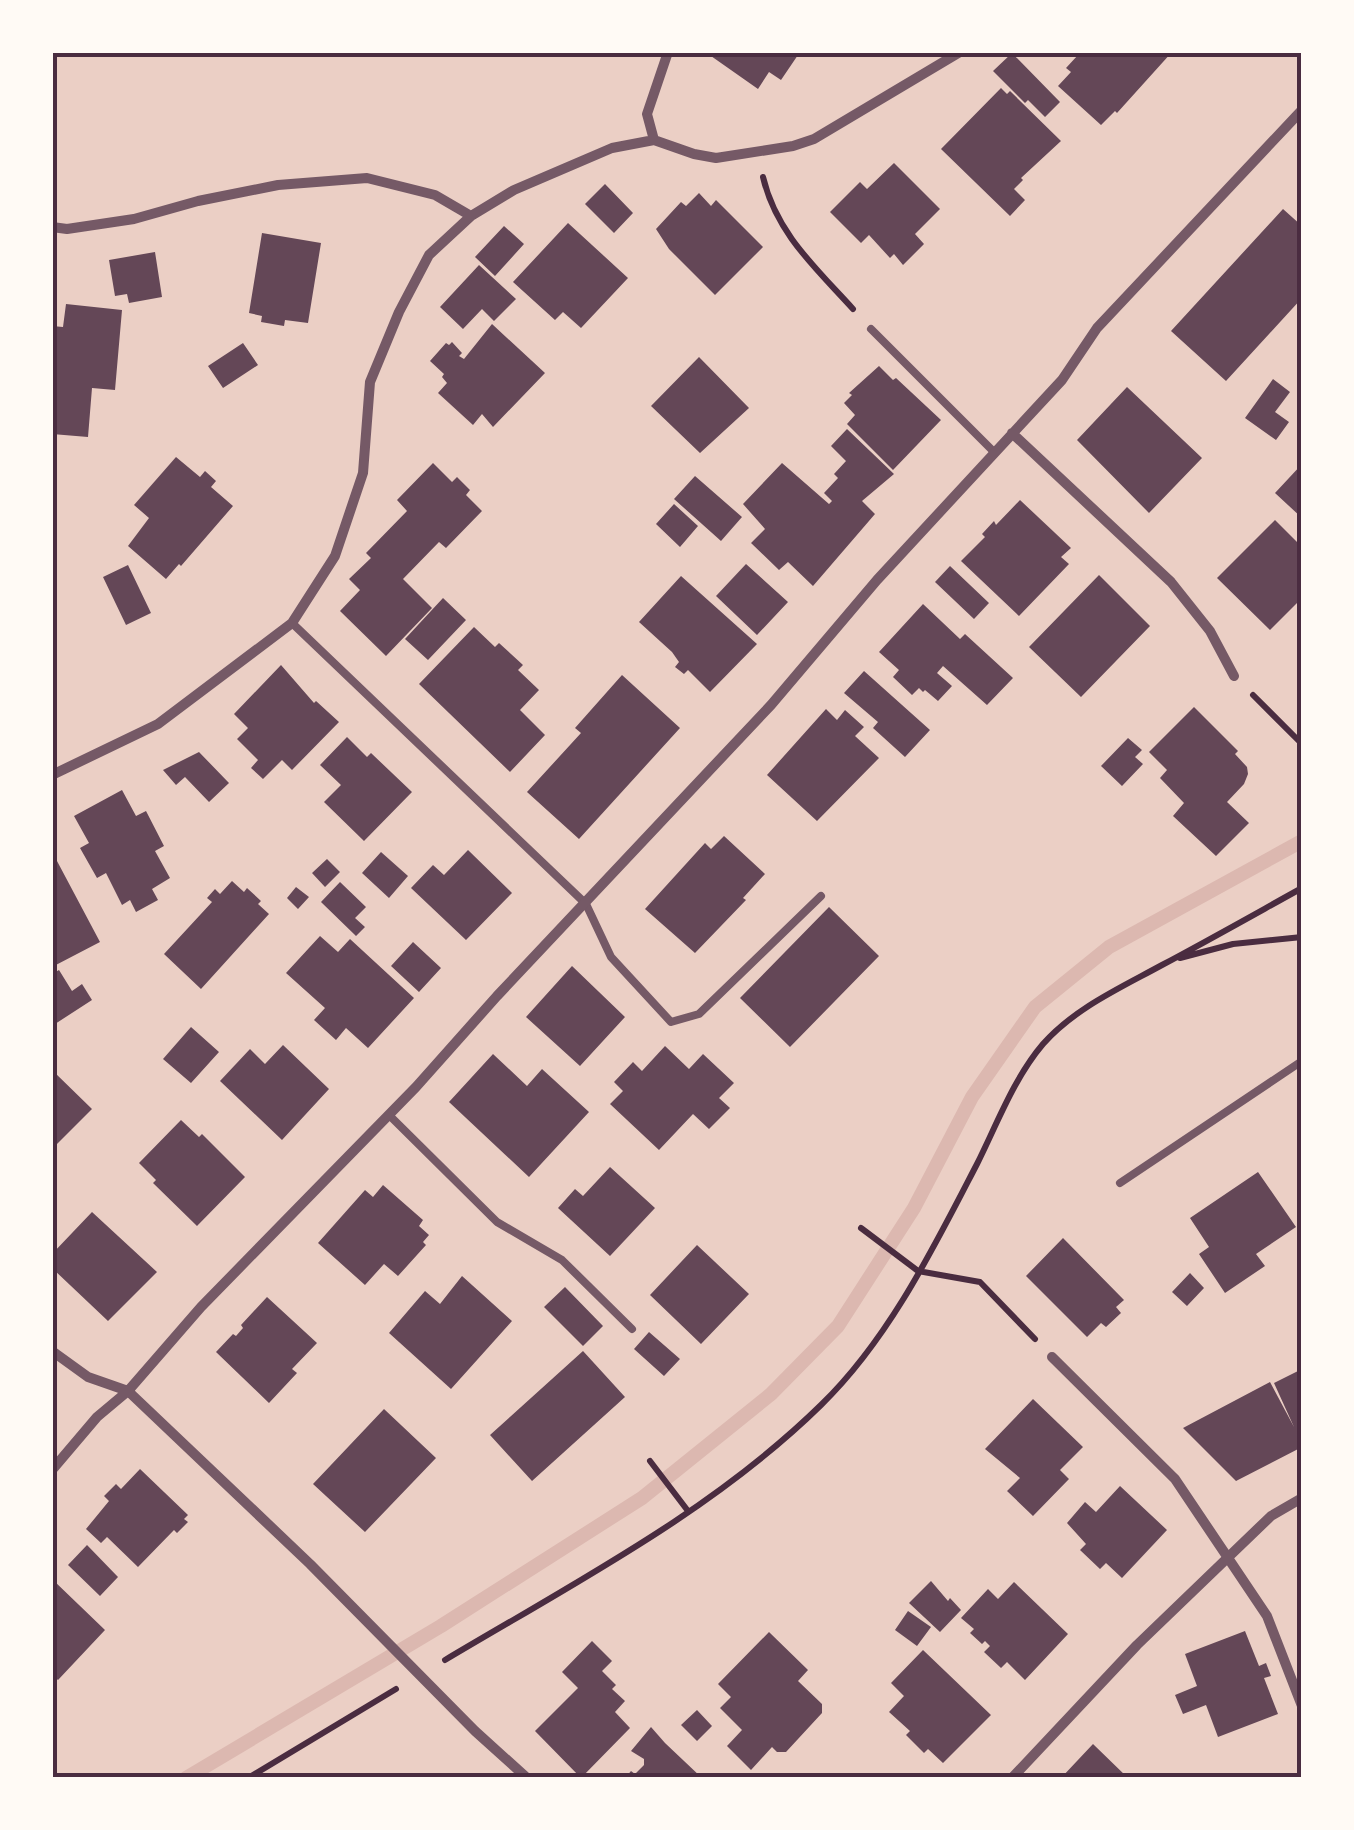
<svg xmlns="http://www.w3.org/2000/svg" width="1354" height="1830" viewBox="0 0 1354 1830" font-family="Manrope,sans-serif">
	<rect width="100%" height="100%" fill="#f7e1d7"/>
	<path fill="#ebcfc5" d="M52,53H1301V1777H53Z"/>
	<g fill="none" stroke-linecap="round" stroke-linejoin="round">
		<path stroke="#dcb8b0" stroke-width="14" d="M186,1778L441,1626L642,1498L771,1394L838,1326L914,1208L972,1097L1035,1007L1109,947L1302,841"/>
	</g>
	<path fill="#644757" d="M714,52H800L781,80L769,72L758,89L711,56Z
		M1075,52H1172L1117,113L1115,111L1101,125L1058,86L1071,72L1066,68L1078,55Z
		M1012,53L1060,102L1045,117L1028,100L1025,103L993,71Z
		M1001,88L1007,94L1010,91L1061,141L1021,178L1023,180L1014,189L1025,200L1010,216L941,149Z
		M894,163L940,209L915,234L924,244L903,265L894,254L890,258L869,235L861,243L830,212L860,182L867,189Z
		M605,184L633,213L614,233L585,204Z
		M699,193L711,206L716,200L763,247L715,295L669,249L656,229L681,202L686,206Z
		M1283,209L1302,226V298L1226,381L1171,331Z
		M568,223L628,278L581,328L563,312L555,320L513,282Z
		M504,226L524,244L495,276L475,257Z
		M262,233L321,243L308,323L285,320L284,326L261,322L262,316L249,313Z
		M155,252L162,297L129,303L127,294L115,296L109,260Z
		M479,265L516,299L494,321L482,309L463,329L440,307Z
		M66,304L122,310L115,390L92,388L88,437L52,434V326L63,327Z
		M492,324L545,373L493,427L482,414L473,425L438,393L447,383L442,377L444,374L430,361L446,343L449,345L452,342L462,353L459,356L464,359Z
		M243,343L258,365L223,388L208,366Z
		M699,357L749,408L700,453L651,406Z
		M879,366L893,380L896,378L941,420L893,470L847,424L855,415L844,403L852,395L849,393Z
		M1273,379L1290,392L1275,412L1289,422L1276,440L1245,418Z
		M1127,387L1202,458L1149,513L1077,440Z
		M847,429L894,474L862,501L875,514L813,586L788,562L779,570L751,543L765,529L743,504L782,463L829,504L832,501L824,493L838,478L834,474L846,461L831,446Z
		M176,457L200,477L205,471L216,481L211,487L233,506L181,566L179,564L166,579L128,546L149,518L134,505Z
		M433,463L452,482L457,477L470,490L466,495L482,511L446,548L439,542L403,579L432,608L386,656L340,611L360,590L349,579L371,558L366,553L407,511L397,500Z
		M1302,464V518L1275,493Z
		M695,476L742,517L721,541L674,499Z
		M1020,500L1071,548L1061,557L1069,564L1019,616L961,561L985,537L982,534L994,521L996,525Z
		M674,504L698,526L680,547L656,524Z
		M1275,520L1302,547V598L1270,630L1217,578Z
		M746,564L788,602L757,635L716,596Z
		M128,565L151,613L126,625L103,577Z
		M950,566L989,603L974,619L935,582Z
		M1099,575L1150,626L1081,697L1029,647Z
		M681,576L757,644L710,692L688,670L684,674L675,667L679,662L672,652L639,622Z
		M443,598L466,620L428,660L405,639Z
		M923,604L960,639L965,634L1013,678L987,705L943,666L937,673L952,686L938,701L925,690L923,692L919,688L912,695L893,677L899,670L879,652Z
		M474,627L495,647L499,643L523,665L518,670L539,690L520,710L545,735L510,772L419,684Z
		M281,665L314,703L316,701L339,722L292,770L282,760L263,779L251,768L258,760L237,739L248,728L234,714Z
		M864,671L930,730L905,757L873,728L878,722L844,693Z
		M622,675L680,728L579,839L527,792L581,733L575,728Z
		M1194,707L1238,751L1235,754L1247,767L1248,774L1244,784L1227,802L1249,823L1216,856L1173,816L1184,803L1160,778L1167,770L1149,752Z
		M826,709L837,720L845,710L864,727L855,736L879,758L817,821L767,775Z
		M347,737L367,757L371,753L412,792L364,841L324,802L341,785L320,765Z
		M1128,738L1142,750L1135,757L1143,764L1122,786L1101,766Z
		M199,752L229,783L209,802L185,777L176,785L163,770Z
		M122,790L136,816L146,811L164,846L155,851L170,878L152,889L158,900L136,912L130,900L122,905L106,873L97,878L80,848L89,843L74,816Z
		M724,836L765,874L743,898L746,900L695,953L645,909L705,843L711,849Z
		M468,850L512,893L466,940L411,888L433,865L444,875Z
		M381,852L408,876L389,898L362,873Z
		M327,859L340,872L325,887L312,873Z
		M57,861L100,942L52,967V864Z
		M232,881L244,892L247,888L261,901L258,904L269,914L201,989L164,954L212,902L207,898L215,889L220,894Z
		M340,882L366,907L355,918L365,927L356,936L321,902Z
		M296,887L309,897L298,909L287,898Z
		M829,907L879,956L790,1047L740,998Z
		M320,936L338,952L350,939L414,998L368,1048L346,1028L336,1040L314,1020L325,1008L286,973Z
		M413,942L441,968L419,992L391,966Z
		M572,966L625,1017L580,1066L526,1017Z
		M59,970L72,991L82,984L92,1000L55,1024L52,974Z
		M191,1027L219,1052L191,1083L163,1059Z
		M283,1045L329,1089L282,1140L220,1081L250,1049L265,1064Z
		M665,1046L689,1069L703,1054L734,1083L719,1098L730,1108L709,1129L693,1114L659,1150L610,1104L623,1091L614,1082L633,1062L642,1071Z
		M493,1054L527,1086L542,1069L589,1112L529,1177L449,1102Z
		M52,1070L92,1109L52,1149Z
		M181,1120L199,1137L202,1134L245,1177L197,1226L153,1183L156,1180L139,1163Z
		M610,1167L655,1208L610,1256L558,1208L575,1189L583,1196Z
		M1258,1172L1296,1227L1256,1254L1265,1266L1225,1293L1199,1254L1209,1247L1190,1218Z
		M383,1185L423,1220L419,1226L429,1235L423,1242L426,1245L398,1276L384,1264L365,1285L318,1243L365,1190L373,1197Z
		M92,1212L157,1272L108,1321L52,1268V1254Z
		M1063,1238L1124,1300L1116,1307L1121,1313L1106,1327L1101,1323L1087,1337L1026,1276Z
		M697,1245L749,1294L701,1344L650,1295Z
		M1190,1273L1204,1288L1187,1306L1172,1292Z
		M462,1276L512,1321L451,1389L389,1333L425,1291L440,1304Z
		M565,1287L603,1326L583,1346L544,1307Z
		M267,1297L317,1343L292,1369L297,1373L269,1403L216,1352L233,1334L236,1336L243,1328L241,1325Z
		M649,1332L680,1359L664,1376L634,1349Z
		M583,1351L625,1397L532,1481L490,1435Z
		M1302,1369V1447L1236,1481L1183,1428L1270,1382L1294,1427L1274,1383Z
		M1033,1399L1083,1447L1060,1470L1069,1479L1033,1516L1007,1491L1020,1478L985,1449Z
		M384,1409L436,1458L365,1532L313,1484Z
		M140,1469L188,1515L184,1519L188,1522L177,1533L174,1530L138,1567L107,1537L101,1543L86,1529L109,1501L104,1496L116,1484L121,1489Z
		M1120,1486L1167,1530L1122,1578L1106,1563L1100,1569L1080,1550L1086,1544L1067,1523L1085,1502L1096,1512Z
		M87,1545L118,1577L100,1596L68,1565Z
		M52,1579L105,1630L58,1680L52,1675Z
		M931,1581L948,1601L950,1598L961,1610L940,1632L909,1603Z
		M1014,1582L1068,1634L1025,1680L1007,1662L1001,1668L984,1652L990,1646L985,1641L982,1644L970,1633L974,1629L961,1618L988,1589L998,1599Z
		M908,1611L931,1627L917,1646L895,1630Z
		M1245,1631L1259,1666L1266,1663L1271,1676L1264,1678L1278,1714L1218,1737L1206,1705L1183,1714L1175,1695L1197,1686L1185,1654Z
		M769,1632L808,1670L798,1681L822,1704V1713L786,1752H777L772,1747L751,1770L727,1746L742,1730L720,1708L731,1697L718,1684Z
		M592,1641L612,1661L602,1671L616,1685L612,1689L625,1701L615,1712L630,1728L581,1778L535,1731L578,1688L562,1672Z
		M923,1650L991,1715L943,1763L928,1749L924,1753L906,1735L910,1731L889,1712L904,1696L891,1683Z
		M697,1710L712,1726L697,1741L681,1725Z
		M651,1727L665,1743L702,1778H625L631,1771L635,1774L644,1765V1759L631,1751Z
		M1093,1744L1128,1778H1061Z"/>
	<g fill="none" stroke-linecap="round" stroke-linejoin="round">
		<path stroke="#4a2c40" stroke-width="6" d="M763,177C776,233 816,268 853,309
			M1253,695L1302,744
			M1180,958L1233,944L1302,937
			M861,1228L918,1271L980,1282L1035,1339
			M650,1461L688,1511
			M445,1660C574,1583 713,1511 821,1405C889,1339 934,1247 977,1164C997,1124 1014,1078 1043,1044C1075,1008 1120,988 1162,965C1209,940 1255,914 1302,888
			M248,1778L396,1689"/>
		<path stroke="#755966" stroke-width="8" d="M871,329L994,452
			M292,623L586,904L611,957L671,1022L699,1014L821,896
			M389,1115L497,1222L562,1260L632,1329
			M1120,1183L1302,1061"/>
		<path stroke="#755966" stroke-width="10" d="M654,140L647,114L668,52
			M52,227L67,229L134,219L198,201L278,185L367,178L435,195L471,216
			M1012,433L1171,582L1210,631L1234,676
			M52,775L158,724L292,623L335,556L363,473L370,382L399,312L429,255L471,216L514,190L612,148L654,140L694,154L716,158L793,146L814,139L960,52
			M52,1351L88,1377L128,1391L310,1564L475,1731L527,1778
			M1052,1357L1175,1479L1267,1616L1302,1706
			M52,1470L97,1417L128,1391L201,1307L416,1087L497,996L771,705L877,580L1062,380L1097,328L1302,110
			M1012,1778L1137,1645L1271,1516L1302,1498"/>
	</g>
	<rect width="1354" height="1830" fill="none" stroke="#fffaf5" stroke-width="110"/>
	<rect x="55" y="55" width="1244" height="1720" fill="none" stroke="#4a2c40" stroke-width="4"/>
</svg>
